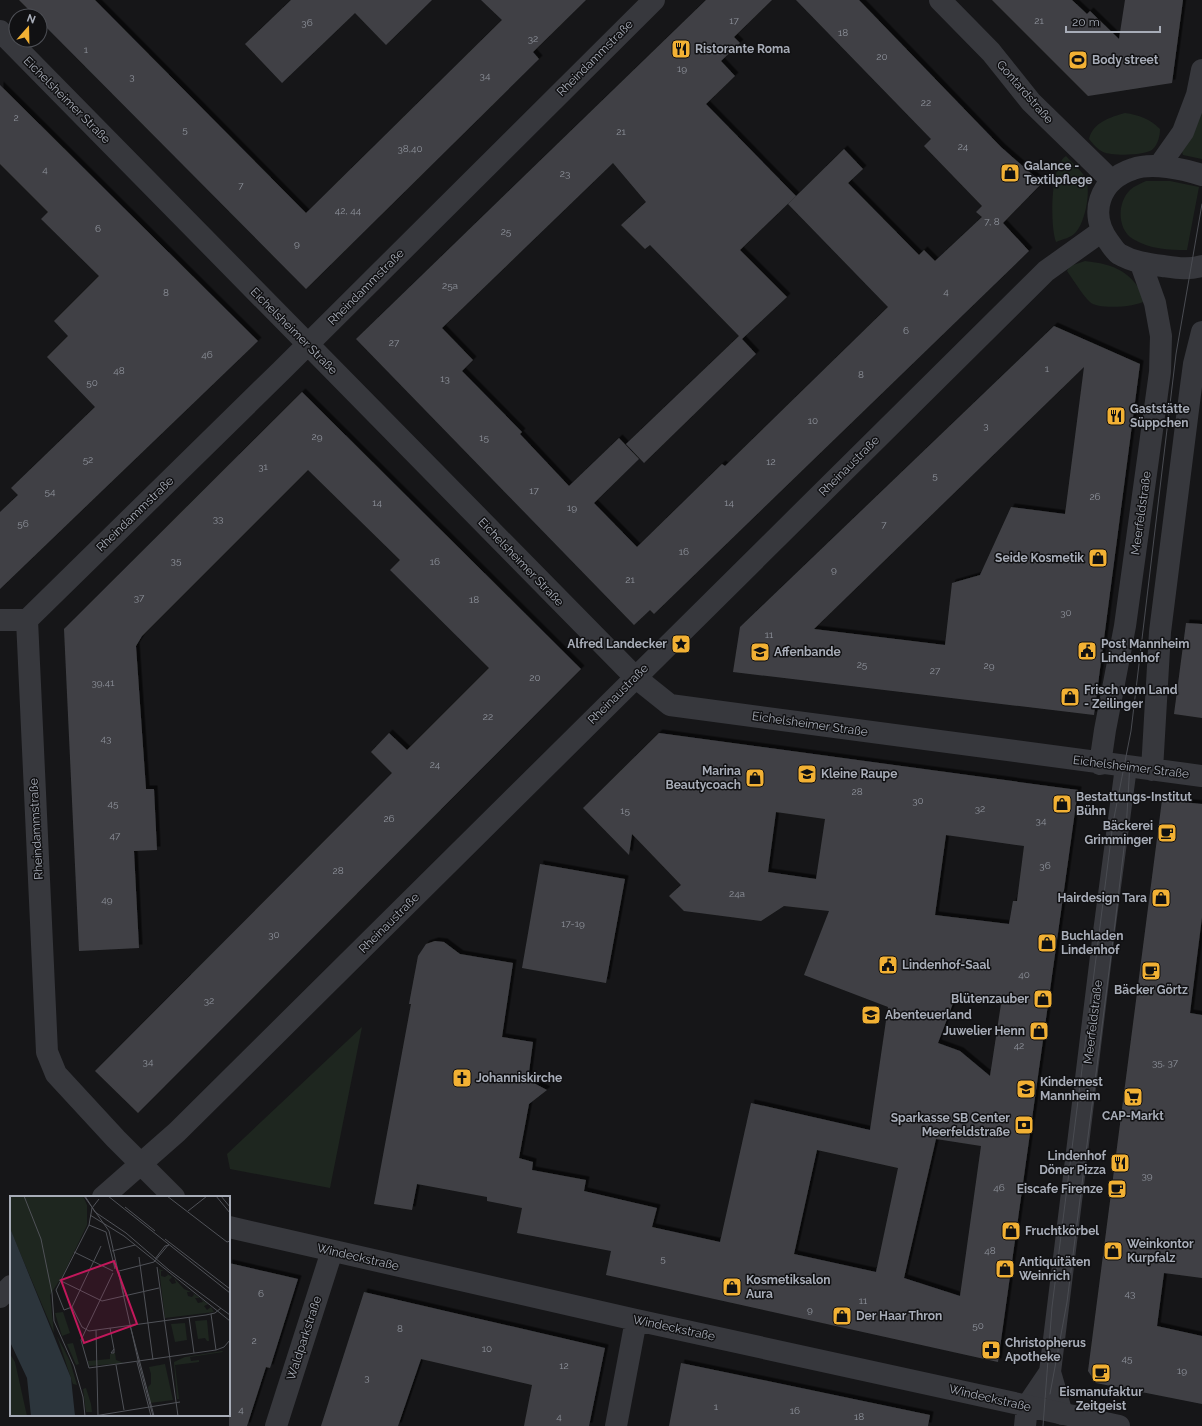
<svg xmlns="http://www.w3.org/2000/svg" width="1202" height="1426" viewBox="0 0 1202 1426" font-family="Raleway,sans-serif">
	<defs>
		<filter id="shadow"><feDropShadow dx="3.5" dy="-3.5" stdDeviation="0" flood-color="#0009"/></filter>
	</defs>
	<rect width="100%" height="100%" fill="#161618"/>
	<path fill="#1e261f" d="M1202,109V159L1183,155L1182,152Z
		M1125,113C1139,115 1150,119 1160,129C1160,136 1158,144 1153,149C1146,156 1111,156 1103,152C1097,149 1093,144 1089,139C1093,122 1111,117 1125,113Z
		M1066,156C1072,163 1080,169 1085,177C1092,188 1085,223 1076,232C1071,238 1063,239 1056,242C1050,227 1050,165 1066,156Z
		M1146,181H1170L1199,187L1187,250C1169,250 1149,249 1133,239C1117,229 1117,203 1130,190C1134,186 1140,184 1146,181Z
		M1085,261C1114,264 1134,272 1145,301C1136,307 1098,310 1090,302C1083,296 1073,279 1067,271L1070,266Z
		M362,1027L330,1188L230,1169L227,1154Z"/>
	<path fill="#404145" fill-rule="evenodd" filter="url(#shadow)" d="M19,0H95L306,213L502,20L481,0H586L533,52L539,59L306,289L40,21V16H35Z
		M291,0H432L386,45L355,13L282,83L245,44Z
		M706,0H772L734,37L740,43L721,61L735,76L706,104L796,196L740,250L787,297L742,339L756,354L644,463L626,444L739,336L650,245L645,249L621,225L646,202L613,163L442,328L473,360L462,371L522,432L520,434L569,486L619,438L639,459L594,503L637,547L722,464L725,466L888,307L788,204L844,149L863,169L848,183L919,255L924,250L935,261L982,217L976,212L982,206L924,146L931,139L796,0H859L1001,147L1042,183L1003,223L1029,251L654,614L650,610L634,625L356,339Z
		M992,0H1072L1087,14L1090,11L1119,39L1125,0H1183L1172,83L1088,96Z
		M0,85L258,341L0,589V512L18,495L11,488L95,407L47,357L68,336L54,321L99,276L41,219L48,212L0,164Z
		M1054,326L1140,364L1094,715L733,672L740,627ZM1084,367L1065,514L1011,507L980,575L952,583L945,645L814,629Z
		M302,392L581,669L138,1113L95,1071L392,773L371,752L389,733L407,750L489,668L390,570L400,560L308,470L142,636L136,646L146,789H154L157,850L134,851L139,948L79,951L64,629Z
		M1186,623L1202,624V718L1174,714Z
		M659,733L1078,790L998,1362L606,1275L611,1251L517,1233L522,1208L487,1201V1197L417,1184L412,1210L374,1204L411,1004H409L418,956L426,944L435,941L444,942L460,954L513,963L502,1037L533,1042L528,1080L547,1090L529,1104L519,1158L533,1162L532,1170L586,1180L584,1191L657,1208L652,1227L720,1242L751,1103L870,1130L888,1007L804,975L829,911L784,906L761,921L684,911L669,896L681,885L632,834L629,855L583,808ZM776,812L825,819L816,879L768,872ZM946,835L1024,846L1017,901H1013L1009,924L935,915ZM955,998L1001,1004L990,1076L960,1051L938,1043ZM936,1139L981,1146L960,1296L904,1278ZM817,1150L898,1168L876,1272L794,1254Z
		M1162,800L1202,804V917L1190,1013L1202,1015V1278L1164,1273L1157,1326L1202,1336V1404L1096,1383L1088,1371Z
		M540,864L625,879L606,983L522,968Z
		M229,1263L298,1279L270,1368L266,1367L247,1426H229Z
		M364,1292L605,1348L589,1426H524L532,1385L421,1359L398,1426H321Z
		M681,1363L930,1415L928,1426H669Z"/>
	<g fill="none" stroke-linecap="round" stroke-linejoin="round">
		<path stroke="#37383d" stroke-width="22" d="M1027,1406L1050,1372
			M1062,1414L1050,1372L1104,932L1126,767"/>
		<path stroke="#37383d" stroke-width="22" d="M940,0L991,52L1031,102L1112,181
			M0,31L635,677L670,705L1202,776
			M1159,166L1183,132L1197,95L1202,70
			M1202,175C1183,169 1152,162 1133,169C1099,180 1088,214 1109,242C1112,246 1115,251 1119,254C1133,262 1147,264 1163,266C1177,268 1188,270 1202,266
			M0,620H27
			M1100,764L1105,730L1125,626L1160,372L1161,336L1155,303L1141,264
			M1152,770L1160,632L1190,394L1194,364L1202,332
			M103,1197L177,1132L1046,271L1102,231
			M174,1197L116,1139L56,1074L47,1052L27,620L281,371L654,0
			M229,1227L636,1320L1119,1426
			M0,1297L11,1286
			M276,1426L332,1251
			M616,1426L636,1320
			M1025,1426L1027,1406"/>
		<path stroke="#4a4c52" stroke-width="1" d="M1050,1394L1067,1302L1114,932L1126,831L1130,762
			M1043,1426L1052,1307L1113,823L1131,731L1176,354L1202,204"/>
	</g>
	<defs>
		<g id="restaurant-square" transform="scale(1)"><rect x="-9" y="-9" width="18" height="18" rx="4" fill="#f2b134" stroke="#111113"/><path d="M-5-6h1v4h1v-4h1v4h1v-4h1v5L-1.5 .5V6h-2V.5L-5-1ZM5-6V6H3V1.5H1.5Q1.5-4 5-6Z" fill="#111"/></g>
		<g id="stadium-square" transform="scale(1)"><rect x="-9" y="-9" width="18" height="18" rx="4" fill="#f2b134" stroke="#111113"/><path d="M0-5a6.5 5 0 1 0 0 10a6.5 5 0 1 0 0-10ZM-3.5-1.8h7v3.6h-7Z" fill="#111"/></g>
		<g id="shop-square" transform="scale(1)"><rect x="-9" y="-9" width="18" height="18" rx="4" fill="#f2b134" stroke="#111113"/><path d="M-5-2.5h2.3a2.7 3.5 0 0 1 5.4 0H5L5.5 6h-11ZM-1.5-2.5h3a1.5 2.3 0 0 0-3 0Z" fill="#111"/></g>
		<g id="sight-square" transform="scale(1)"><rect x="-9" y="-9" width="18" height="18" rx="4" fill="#f2b134" stroke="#111113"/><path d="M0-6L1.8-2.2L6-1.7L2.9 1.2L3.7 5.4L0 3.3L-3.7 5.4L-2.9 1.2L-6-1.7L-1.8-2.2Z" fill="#111"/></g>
		<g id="civic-square" transform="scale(1)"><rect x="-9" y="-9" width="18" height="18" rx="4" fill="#f2b134" stroke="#111113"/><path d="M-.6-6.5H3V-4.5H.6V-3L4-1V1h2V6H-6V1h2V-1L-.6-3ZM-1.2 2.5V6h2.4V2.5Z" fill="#111"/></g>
		<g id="school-square" transform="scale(1)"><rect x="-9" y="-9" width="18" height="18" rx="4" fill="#f2b134" stroke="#111113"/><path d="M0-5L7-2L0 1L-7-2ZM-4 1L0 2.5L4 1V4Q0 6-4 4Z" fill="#111"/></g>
		<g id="cafe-square" transform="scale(1)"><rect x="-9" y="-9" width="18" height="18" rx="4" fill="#f2b134" stroke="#111113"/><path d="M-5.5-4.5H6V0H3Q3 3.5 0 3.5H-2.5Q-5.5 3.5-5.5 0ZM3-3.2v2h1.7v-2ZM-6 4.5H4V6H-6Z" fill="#111"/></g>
		<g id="church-square" transform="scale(1)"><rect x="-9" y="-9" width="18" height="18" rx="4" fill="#f2b134" stroke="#111113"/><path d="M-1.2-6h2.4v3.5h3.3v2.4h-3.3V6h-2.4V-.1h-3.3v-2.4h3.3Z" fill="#111"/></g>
		<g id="supermarket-square" transform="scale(1)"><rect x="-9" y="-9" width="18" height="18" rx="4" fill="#f2b134" stroke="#111113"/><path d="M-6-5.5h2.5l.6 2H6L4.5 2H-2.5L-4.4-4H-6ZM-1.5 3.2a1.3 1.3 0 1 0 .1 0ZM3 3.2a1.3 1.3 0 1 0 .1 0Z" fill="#111"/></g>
		<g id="bank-square" transform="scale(1)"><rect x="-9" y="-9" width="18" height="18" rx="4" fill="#f2b134" stroke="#111113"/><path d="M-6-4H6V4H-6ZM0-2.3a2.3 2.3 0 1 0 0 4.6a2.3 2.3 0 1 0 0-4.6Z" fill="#111"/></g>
		<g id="pharmacy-square" transform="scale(1)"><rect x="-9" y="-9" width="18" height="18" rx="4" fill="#f2b134" stroke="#111113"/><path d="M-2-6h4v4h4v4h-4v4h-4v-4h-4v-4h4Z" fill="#111"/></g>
	</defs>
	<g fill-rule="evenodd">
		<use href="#restaurant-square" x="681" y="49"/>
		<use href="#stadium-square" x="1078" y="60"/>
		<use href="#shop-square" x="1010" y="173"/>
		<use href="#restaurant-square" x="1116" y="416"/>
		<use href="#shop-square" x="1098" y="558"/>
		<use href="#sight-square" x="681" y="644"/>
		<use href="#civic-square" x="1087" y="651"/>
		<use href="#school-square" x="760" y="652"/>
		<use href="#shop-square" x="1070" y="697"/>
		<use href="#school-square" x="807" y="774"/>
		<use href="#shop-square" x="755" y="778"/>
		<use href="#shop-square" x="1062" y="804"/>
		<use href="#cafe-square" x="1167" y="833"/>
		<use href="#shop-square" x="1161" y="898"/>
		<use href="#shop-square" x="1047" y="943"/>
		<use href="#civic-square" x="888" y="965"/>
		<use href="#cafe-square" x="1151" y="971"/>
		<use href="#shop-square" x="1043" y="999"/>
		<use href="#school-square" x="871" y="1015"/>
		<use href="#shop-square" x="1039" y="1031"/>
		<use href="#church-square" x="462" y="1078"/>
		<use href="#school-square" x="1026" y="1089"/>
		<use href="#supermarket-square" x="1133" y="1097"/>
		<use href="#bank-square" x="1024" y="1125"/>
		<use href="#restaurant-square" x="1120" y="1163"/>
		<use href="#cafe-square" x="1117" y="1189"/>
		<use href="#shop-square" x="1011" y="1231"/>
		<use href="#shop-square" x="1113" y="1251"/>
		<use href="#shop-square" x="1005" y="1269"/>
		<use href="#shop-square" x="732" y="1287"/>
		<use href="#shop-square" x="842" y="1316"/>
		<use href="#pharmacy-square" x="991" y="1350"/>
		<use href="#cafe-square" x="1101" y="1373"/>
	</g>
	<g text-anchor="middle" stroke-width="3" stroke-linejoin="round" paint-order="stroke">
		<g font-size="10" fill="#8e929b">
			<text x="734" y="24">17</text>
			<text x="1039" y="24">21</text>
			<text x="307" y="26">36</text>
			<text x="843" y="36">18</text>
			<text x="533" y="42">32</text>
			<text x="86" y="53">1</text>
			<text x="882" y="60">20</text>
			<text x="682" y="72">19</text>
			<text x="485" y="79">34</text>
			<text x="132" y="80">3</text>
			<text x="926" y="106">22</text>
			<text x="16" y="121">2</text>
			<text x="185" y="133">5</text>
			<text x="621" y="135">21</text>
			<text x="963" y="150">24</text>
			<text x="410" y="152">38,40</text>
			<text x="45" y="173">4</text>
			<text x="565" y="177">23</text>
			<text x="241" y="189">7</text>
			<text x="348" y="214">42, 44</text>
			<text x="992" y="225">7, 8</text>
			<text x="98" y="232">6</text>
			<text x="506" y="235">25</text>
			<text x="297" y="247">9</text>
			<text x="450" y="289">25a</text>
			<text x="946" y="295">4</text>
			<text x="166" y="296">8</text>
			<text x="906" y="334">6</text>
			<text x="394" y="346">27</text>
			<text x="207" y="358">46</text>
			<text x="1047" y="372">1</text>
			<text x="119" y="374">48</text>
			<text x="861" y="378">8</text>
			<text x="445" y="382">13</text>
			<text x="92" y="386">50</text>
			<text x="813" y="424">10</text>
			<text x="986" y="429">3</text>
			<text x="317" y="440">29</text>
			<text x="484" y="441">15</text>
			<text x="88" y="463">52</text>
			<text x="771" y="465">12</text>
			<text x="263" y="470">31</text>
			<text x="935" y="479">5</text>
			<text x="534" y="494">17</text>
			<text x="50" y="495">54</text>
			<text x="1095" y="500">26</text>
			<text x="377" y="506">14</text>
			<text x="729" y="506">14</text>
			<text x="572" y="511">19</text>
			<text x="218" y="522">33</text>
			<text x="23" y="527">56</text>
			<text x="884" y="528">7</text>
			<text x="684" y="555">16</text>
			<text x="176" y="564">35</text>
			<text x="435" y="565">16</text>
			<text x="834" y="573">9</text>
			<text x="630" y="583">21</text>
			<text x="139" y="601">37</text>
			<text x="474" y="603">18</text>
			<text x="1066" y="616">30</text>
			<text x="769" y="638">11</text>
			<text x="862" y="668">25</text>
			<text x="989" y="669">29</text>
			<text x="935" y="674">27</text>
			<text x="535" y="681">20</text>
			<text x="103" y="686">39,41</text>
			<text x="488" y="720">22</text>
			<text x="106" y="742">43</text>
			<text x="435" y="768">24</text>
			<text x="857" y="795">28</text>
			<text x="918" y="804">30</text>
			<text x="113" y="807">45</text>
			<text x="980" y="812">32</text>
			<text x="625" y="814">15</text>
			<text x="389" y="822">26</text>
			<text x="1041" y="824">34</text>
			<text x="115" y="839">47</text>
			<text x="1045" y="869">36</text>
			<text x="338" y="874">28</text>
			<text x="737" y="897">24a</text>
			<text x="107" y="903">49</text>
			<text x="573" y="927">17-19</text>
			<text x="274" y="938">30</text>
			<text x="1024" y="978">40</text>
			<text x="209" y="1004">32</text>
			<text x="1019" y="1049">42</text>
			<text x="148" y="1065">34</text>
			<text x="1165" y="1066">35, 37</text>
			<text x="1147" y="1179">39</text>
			<text x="999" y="1191">46</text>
			<text x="990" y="1254">48</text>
			<text x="663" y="1262">5</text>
			<text x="261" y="1297">6</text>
			<text x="1130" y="1297">43</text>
			<text x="863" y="1304">11</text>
			<text x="810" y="1313">9</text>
			<text x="978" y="1329">50</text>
			<text x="400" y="1332">8</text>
			<text x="254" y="1344">2</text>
			<text x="487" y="1352">10</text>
			<text x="1127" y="1362">45</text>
			<text x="564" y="1369">12</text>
			<text x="1182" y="1374">19</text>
			<text x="367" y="1381">3</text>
			<text x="716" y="1410">1</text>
			<text x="241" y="1413">4</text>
			<text x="795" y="1414">16</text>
			<text x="559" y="1420">4</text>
			<text x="859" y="1420">18</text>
		</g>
		<g font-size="12" font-weight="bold" fill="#a8adb8" stroke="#111113" text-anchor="start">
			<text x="695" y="53">Ristorante Roma</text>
			<text x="1092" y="64">Body street</text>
			<text x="1024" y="170">Galance -<tspan x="1024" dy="14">Textilpflege</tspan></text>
			<text x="1130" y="413">Gaststätte<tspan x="1130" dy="14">Süppchen</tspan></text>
			<text x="1084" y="562" text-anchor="end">Seide Kosmetik</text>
			<text x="667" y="648" text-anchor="end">Alfred Landecker</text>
			<text x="1101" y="648">Post Mannheim<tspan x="1101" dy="14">Lindenhof</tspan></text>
			<text x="774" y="656">Affenbande</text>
			<text x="1084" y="694">Frisch vom Land<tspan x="1084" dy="14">- Zeilinger</tspan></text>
			<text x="741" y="775" text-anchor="end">Marina<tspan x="741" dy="14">Beautycoach</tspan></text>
			<text x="821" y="778">Kleine Raupe</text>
			<text x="1076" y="801">Bestattungs-Institut<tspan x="1076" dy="14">Bühn</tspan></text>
			<text x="1153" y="830" text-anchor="end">Bäckerei<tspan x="1153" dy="14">Grimminger</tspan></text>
			<text x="1147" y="902" text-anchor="end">Hairdesign Tara</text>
			<text x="1061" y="940">Buchladen<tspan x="1061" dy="14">Lindenhof</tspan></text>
			<text x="902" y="969">Lindenhof-Saal</text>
			<text x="1151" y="994" text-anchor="middle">Bäcker Görtz</text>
			<text x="1029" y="1003" text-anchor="end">Blütenzauber</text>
			<text x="885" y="1019">Abenteuerland</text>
			<text x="1025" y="1035" text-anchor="end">Juwelier Henn</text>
			<text x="476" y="1082">Johanniskirche</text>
			<text x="1040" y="1086">Kindernest<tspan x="1040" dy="14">Mannheim</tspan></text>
			<text x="1133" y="1120" text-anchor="middle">CAP-Markt</text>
			<text x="1010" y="1122" text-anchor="end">Sparkasse SB Center<tspan x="1010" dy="14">Meerfeldstraße</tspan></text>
			<text x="1106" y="1160" text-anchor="end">Lindenhof<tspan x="1106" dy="14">Döner Pizza</tspan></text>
			<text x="1103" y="1193" text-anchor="end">Eiscafe Firenze</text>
			<text x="1025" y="1235">Fruchtkörbel</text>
			<text x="1127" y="1248">Weinkontor<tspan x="1127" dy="14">Kurpfalz</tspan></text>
			<text x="1019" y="1266">Antiquitäten<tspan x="1019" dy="14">Weinrich</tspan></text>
			<text x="746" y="1284">Kosmetiksalon<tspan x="746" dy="14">Aura</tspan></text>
			<text x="856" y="1320">Der Haar Thron</text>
			<text x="1005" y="1347">Christopherus<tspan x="1005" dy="14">Apotheke</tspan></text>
			<text x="1101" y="1396" text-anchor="middle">Eismanufaktur<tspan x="1101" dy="14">Zeitgeist</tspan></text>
		</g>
		<g font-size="12" fill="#a8adb8" stroke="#111113">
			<text transform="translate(595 58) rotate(-45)" y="4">Rheindammstraße</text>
			<text transform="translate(1025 92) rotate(49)" y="4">Gontardstraße</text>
			<text transform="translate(67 100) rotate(45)" y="4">Eichelsheimer Straße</text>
			<text transform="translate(366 287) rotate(-45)" y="4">Rheindammstraße</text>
			<text transform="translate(294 331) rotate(45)" y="4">Eichelsheimer Straße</text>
			<text transform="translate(849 466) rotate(-45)" y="4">Rheinaustraße</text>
			<text transform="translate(1141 513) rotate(-82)" y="4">Meerfeldstraße</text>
			<text transform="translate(135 514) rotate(-44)" y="4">Rheindammstraße</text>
			<text transform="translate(521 562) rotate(46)" y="4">Eichelsheimer Straße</text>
			<text transform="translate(618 694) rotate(-45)" y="4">Rheinaustraße</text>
			<text transform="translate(810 724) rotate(8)" y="4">Eichelsheimer Straße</text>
			<text transform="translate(1131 767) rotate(7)" y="4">Eichelsheimer Straße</text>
			<text transform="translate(36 829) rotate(-93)" y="4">Rheindammstraße</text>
			<text transform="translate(389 923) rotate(-45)" y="4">Rheinaustraße</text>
			<text transform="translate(1093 1022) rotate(-83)" y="4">Meerfeldstraße</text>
			<text transform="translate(358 1257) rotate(13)" y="4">Windeckstraße</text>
			<text transform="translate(674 1328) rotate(12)" y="4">Windeckstraße</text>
			<text transform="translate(304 1338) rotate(-72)" y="4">Waldparkstraße</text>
			<text transform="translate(990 1398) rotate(13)" y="4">Windeckstraße</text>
		</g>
	</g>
	<g transform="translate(10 1196)">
		<rect width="220" height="220" fill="#161618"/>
		<path d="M0,0H73L77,9V29L53,79L40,99L44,137L0,33ZM149,73L154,75H151V80L155,81L158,79L156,77L162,81L159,84L162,88L166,87L164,82L174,93L181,96H177L178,100L182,101L184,99L183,97L190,102H185L188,107L193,106L191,103L198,108L194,110L197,114L201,111L204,116L155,122ZM53,116L60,137L52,140L45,117ZM197,124L199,145H197L195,142L188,143L185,125ZM175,127L177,144L165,146L161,128ZM47,140L60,165L67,189L63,188ZM63,147L69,168L66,169L57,148ZM212,155L213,156L180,161L181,165L189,164V166L165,169L169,203H167L164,166L175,161ZM105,157L106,164L114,167L79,170L78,165L100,163V158ZM0,158L5,166L17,220H0ZM155,168L163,204L140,207L138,191L141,188V178L139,171ZM76,192L81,208L82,216H76L73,193Z" fill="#1e261f"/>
		<path d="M0,32L61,182L65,220H21L17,182L0,146Z" fill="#2c353c"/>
		<path fill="none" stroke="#505258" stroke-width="1" d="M14,0L31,43L42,97L44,125L64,170L73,201L75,220M74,0L99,35L128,164L143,220M75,0L85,16L116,37L159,74L220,119M98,0L220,97M157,0L217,46L220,45M206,0L220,17M211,0L220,11M115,11L145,35M178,15L197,0M80,19L114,40L220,125M79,29L96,36L105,73M79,29L82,12L89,3M155,43L220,93M91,50L62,111L72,131L79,135L196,119L205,117L211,112M102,55L125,49M64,56L103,75M129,61L143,164M145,63L155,50L159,49M147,71L168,220M109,75L144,66L159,48M109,76L114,100M103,77L71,144L79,172L206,154L214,151L220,144M49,84L92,105L149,92M62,111L54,114L46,94L79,29M201,118L206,154M179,121L184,157M120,129L144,220M100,132L104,153L101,157H104V153M86,134L88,220M127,166L141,220M106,169L114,214M84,220L170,206"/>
		<path fill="#c2185b" fill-opacity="0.15" stroke="#c2185b" stroke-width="2" d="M104,65L127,128L74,147L51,84Z"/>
		<rect width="220" height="220" fill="none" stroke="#a8adb8" stroke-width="2"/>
	</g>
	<g transform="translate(28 28) rotate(20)"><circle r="19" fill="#111113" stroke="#4d4f55"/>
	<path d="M0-3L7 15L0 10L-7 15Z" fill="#f2b134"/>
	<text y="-6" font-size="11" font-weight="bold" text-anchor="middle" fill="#a8adb8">N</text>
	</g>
	<path d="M1066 26v6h94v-6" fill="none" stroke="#a8adb8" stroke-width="2"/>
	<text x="1072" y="26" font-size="12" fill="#a8adb8" stroke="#111113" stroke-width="3" paint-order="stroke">20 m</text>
</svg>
